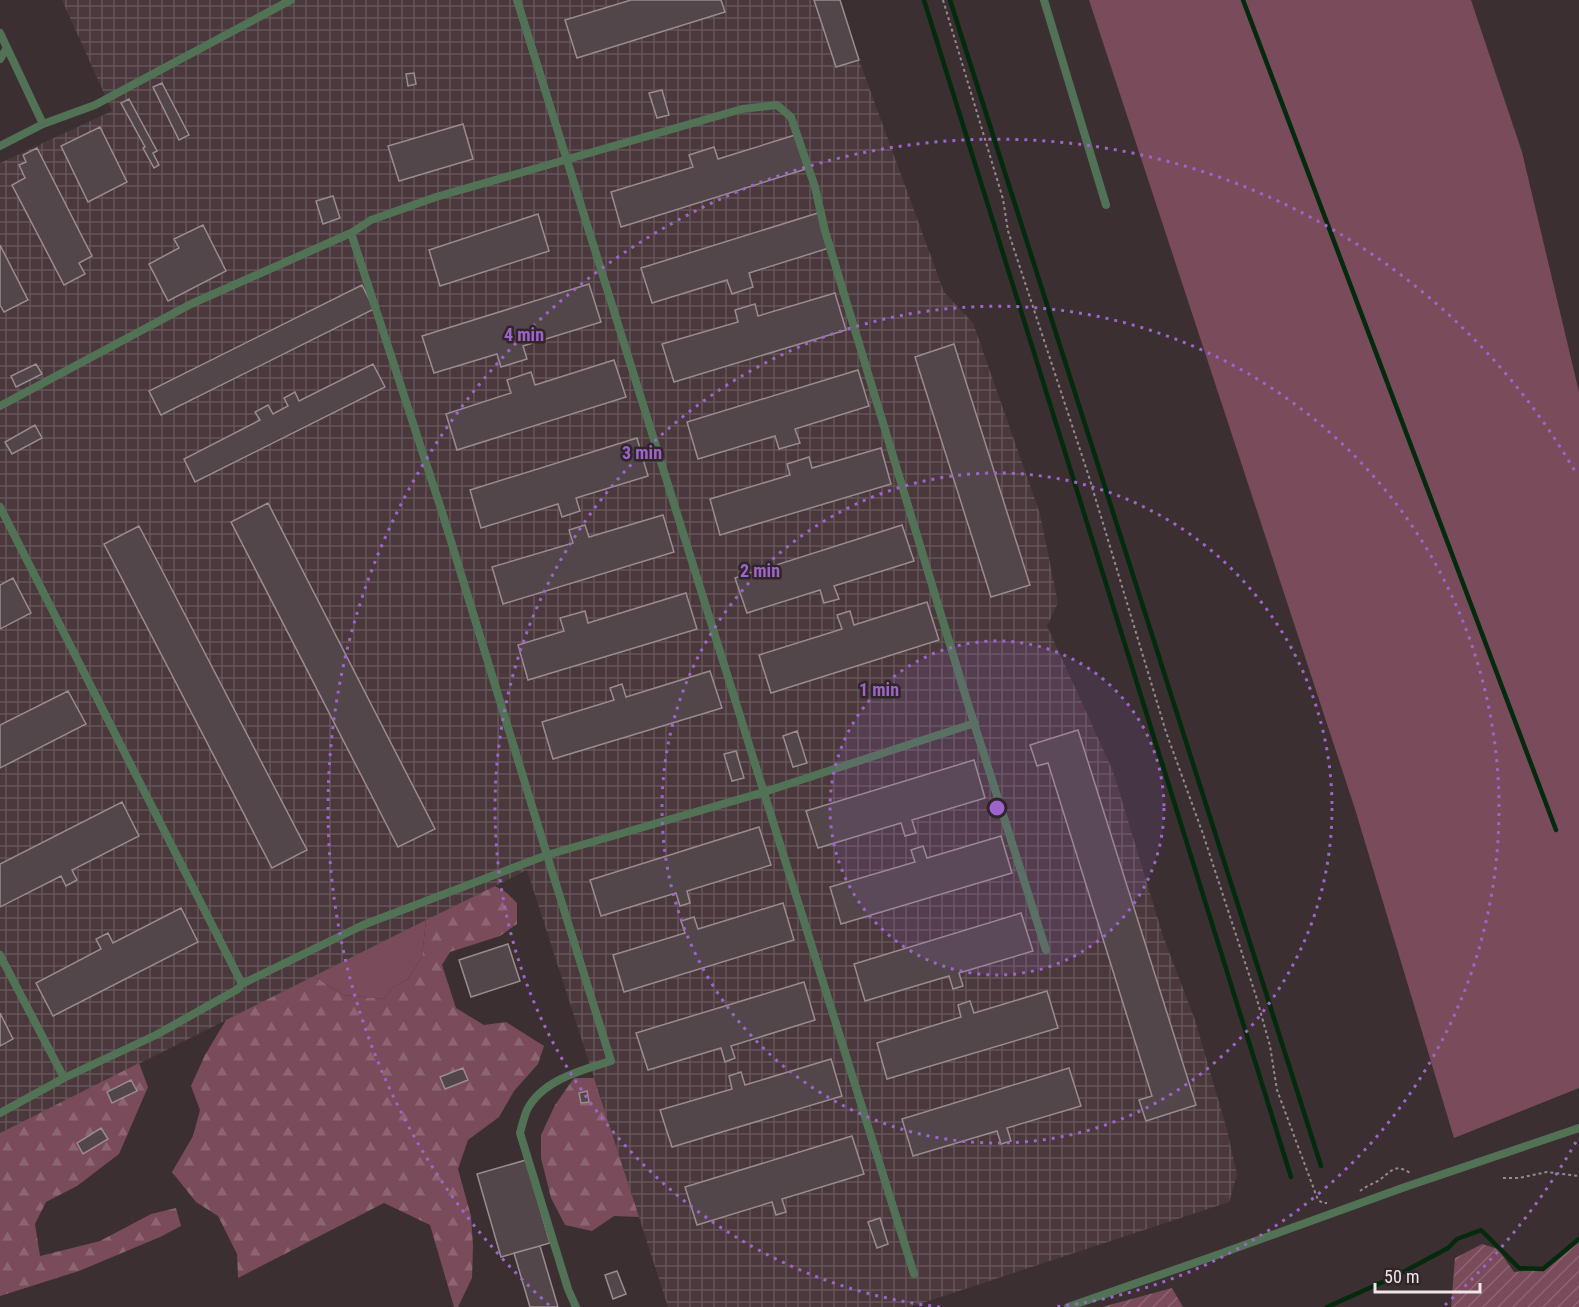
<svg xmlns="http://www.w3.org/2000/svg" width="1579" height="1307" viewBox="0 0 1579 1307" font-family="'Roboto Condensed',sans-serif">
	<defs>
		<pattern id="industrial-grid" width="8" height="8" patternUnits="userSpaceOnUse" patternTransform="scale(1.5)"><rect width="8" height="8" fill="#4a383d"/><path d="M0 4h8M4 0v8" fill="none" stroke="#645559"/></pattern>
		<pattern id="forest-firs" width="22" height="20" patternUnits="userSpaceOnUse" patternTransform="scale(1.5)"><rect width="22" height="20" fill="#7a4b5a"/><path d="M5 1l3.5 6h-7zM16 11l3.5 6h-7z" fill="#8d6572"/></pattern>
		<pattern id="garden-furrows" width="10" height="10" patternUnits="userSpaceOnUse" patternTransform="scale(1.5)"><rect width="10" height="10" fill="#7a4b5a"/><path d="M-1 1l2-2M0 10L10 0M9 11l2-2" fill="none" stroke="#8d6572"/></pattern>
	</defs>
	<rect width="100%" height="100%" fill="#3b2f32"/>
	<path fill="url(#industrial-grid)" d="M62,0H840L859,60L944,292L973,323L1040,514L1058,603L1047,626L1113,771L1163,936L1195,1020L1227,1130L1237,1175L1229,1202L910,1307H668L527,870L0,1133V163L112,111Z"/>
	<path fill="#7a4b5a" d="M1089,0H1471L1522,152L1579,392V1088L1454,1138L1355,809Z
		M426,920L422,957L408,979L392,988L384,999L343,995L314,976Z"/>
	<path fill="url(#forest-firs)" d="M495,886L507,893L517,903V924L500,936L450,952L442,965L456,1008L484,1025L506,1022L544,1046L538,1064L514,1091L499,1117L468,1140L458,1169L471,1216L473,1246L472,1278L458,1307H454L430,1225L384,1203L238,1278L237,1254L218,1216L196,1202L172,1172L193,1136L200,1110L191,1086L205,1055L226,1020L314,976L343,995L384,999L392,988L408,979L422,957L426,920Z
		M139,1063L148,1087L119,1154L77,1186L46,1202L35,1224L40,1256L100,1241L151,1214L176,1208L181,1226L160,1237L79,1271L0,1296V1133Z
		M574,1078H594L639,1217L614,1216L592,1231L565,1225L551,1198L541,1158V1135L555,1105Z"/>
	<path fill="url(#garden-furrows)" d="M1579,1239V1307H1451L1455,1258L1482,1244L1498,1249L1514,1272L1543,1269Z
		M1172,1288L1183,1307H1102Z"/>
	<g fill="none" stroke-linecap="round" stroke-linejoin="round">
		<path stroke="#042a0d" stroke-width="4.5" d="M924,0L1291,1177
			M950,0L1321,1166
			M1243,0L1556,830
			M1327,1307L1394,1277L1448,1248L1457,1239L1481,1230L1519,1268L1543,1269L1579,1239"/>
	</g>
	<path fill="#53464a" stroke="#9a8b8f" stroke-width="1.5" d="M631,0H721L725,12L577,58L565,20Z
		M814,0H840L859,60L836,67Z
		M414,73L416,84L408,86L406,74Z
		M162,83L189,135L179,140L153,87Z
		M662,90L669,115L657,118L649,93Z
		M129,99L157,151L153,153L159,165L154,168L143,148L145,147L121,103Z
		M463,124L473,159L399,181L388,146Z
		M100,127L127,182L88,202L61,146Z
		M795,135L806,169L621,227L611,192L693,167L689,155L714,147L718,159Z
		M37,148L92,256L79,263L85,274L64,285L12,185L25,178L19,165L26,162L23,155Z
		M333,196L340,218L323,224L316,201Z
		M818,213L829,248L749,273L753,287L732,294L727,280L652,303L641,268Z
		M538,214L549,251L440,286L429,250Z
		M203,225L226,271L168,301L149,264L179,248L174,239Z
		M0,245L28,300L4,312L0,305Z
		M589,284L601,322L523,346L527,359L501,367L497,354L434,373L422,336Z
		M362,285L374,309L161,415L149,391Z
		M835,293L846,330L674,382L662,344L738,322L735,310L755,304L758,316Z
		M954,344L1030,585L991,597L915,357Z
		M614,360L626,397L457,450L446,414L511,393L507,380L531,372L535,385Z
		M36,364L42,374L16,387L11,376Z
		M373,364L385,387L195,482L184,459L260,420L255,412L268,405L273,414L288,406L284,398L295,392L299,401Z
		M858,370L869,406L795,429L800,443L779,449L775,436L698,459L687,422Z
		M35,425L42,438L12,454L5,442Z
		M637,438L648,476L576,498L580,511L562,517L558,504L481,528L470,490Z
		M881,448L891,484L720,535L710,499L790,475L787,464L809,457L812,468Z
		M268,503L435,829L398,847L231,522Z
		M663,515L674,552L503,604L492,567L573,543L569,530L585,525L589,537Z
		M902,525L914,561L834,586L839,599L824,603L820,590L747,613L735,578Z
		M139,526L307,850L272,868L104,544Z
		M13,578L31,613L0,629V585Z
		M686,593L697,629L528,680L518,645L564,631L560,618L585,611L588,623Z
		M927,602L939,640L771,693L759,655L842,629L837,615L850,611L854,625Z
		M710,671L722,708L553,759L542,722L614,700L610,688L622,684L626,697Z
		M68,691L86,724L0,768V725Z
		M1078,730L1196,1105L1146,1121L1139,1100L1152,1096L1048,763L1037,766L1030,745Z
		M797,731L807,763L793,767L783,736Z
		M736,751L744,778L732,781L724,754Z
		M974,760L985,798L912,820L916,833L905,836L901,823L818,848L806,811Z
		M122,802L139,836L72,870L77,880L66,886L61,876L0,907V864Z
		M759,827L771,865L687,891L690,903L680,906L676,893L601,916L590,880Z
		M1001,836L1012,873L841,924L830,887L915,862L911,850L923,846L927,858Z
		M783,903L794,940L624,992L613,955L685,933L681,921L694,917L698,929Z
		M181,908L198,942L53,1016L36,983L101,949L96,939L108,933L113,943Z
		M1021,913L1033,951L959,973L963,986L953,989L949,976L865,1001L854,964Z
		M508,944L520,981L471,997L459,960Z
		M804,982L815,1020L731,1046L735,1058L725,1062L721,1048L648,1070L636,1033Z
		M1047,991L1058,1028L887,1079L877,1043L961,1017L958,1005L970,1001L974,1013Z
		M0,1013L13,1039L0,1046Z
		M831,1059L842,1096L672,1147L660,1110L732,1089L729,1076L741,1072L745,1085Z
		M463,1068L468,1080L445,1089L440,1077Z
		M1069,1068L1081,1106L1007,1128L1011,1141L1001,1144L997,1131L913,1156L902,1119Z
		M131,1080L137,1091L112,1103L107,1092Z
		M587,1091L589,1102L581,1103L579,1093Z
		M101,1128L108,1139L83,1154L77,1143Z
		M852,1136L864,1174L782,1199L786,1212L776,1215L772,1202L697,1225L685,1187Z
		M526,1160L550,1243L501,1257L477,1174Z
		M880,1218L888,1244L877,1248L868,1222Z
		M540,1246L558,1307H530L514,1253Z
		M617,1271L626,1294L613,1299L605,1275Z"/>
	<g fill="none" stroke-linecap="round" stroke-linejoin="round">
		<path stroke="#958a8d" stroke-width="2" stroke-dasharray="3 3" stroke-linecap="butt" d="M943,0L1003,199L1008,231L1089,477L1166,732L1203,834L1256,996L1270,1046L1277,1090L1318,1200L1323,1203H1327
			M1503,1178H1519L1547,1172L1579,1176
			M1360,1191C1365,1187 1372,1184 1378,1181C1390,1173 1394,1162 1410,1173V1175"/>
		<path stroke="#527256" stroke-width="8" d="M517,0L914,1274
			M1044,0L1106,205
			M0,33L43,124
			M0,59L7,48
			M0,146L43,124L95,105L291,0
			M0,406L191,304L351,233L371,220L436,197L742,109L777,105L791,117L815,187L825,231L968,704L1046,950
			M0,507L242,984
			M0,955L64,1078
			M0,1113L64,1078L156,1035L238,989L242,984L363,925L547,855L443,515L351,233
			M576,1307L568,1289L520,1133C522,1125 524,1117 527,1110C542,1080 582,1070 611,1061L547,855L764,792L975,723
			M1068,1307L1214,1256L1405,1187L1579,1128"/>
	</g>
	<circle cx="997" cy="808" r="167" fill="#9e64cc" fill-opacity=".12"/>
	<g fill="none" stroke="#9e64cc" stroke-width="3" stroke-dasharray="3 6">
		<circle cx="997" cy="808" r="167"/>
		<circle cx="997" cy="808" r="335"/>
		<path d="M940 1307A502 502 0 1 1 1054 1307"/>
		<path d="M1576 1142A669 669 0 0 1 1445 1305M549 1305A669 669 0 1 1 1576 473"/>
	</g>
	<circle cx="997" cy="808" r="9" fill="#9e64cc" stroke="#302528" stroke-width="3"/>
	<g font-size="18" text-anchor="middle" font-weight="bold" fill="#9e64cc" stroke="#302528" stroke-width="5" stroke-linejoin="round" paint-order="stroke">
		<text x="524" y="341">4 min</text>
		<text x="642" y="459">3 min</text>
		<text x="760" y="577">2 min</text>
		<text x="879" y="696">1 min</text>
	</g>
	<path d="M1375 1283v9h105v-9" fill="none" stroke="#efe6e9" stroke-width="3"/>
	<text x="1384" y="1283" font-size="18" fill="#efe6e9" stroke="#302528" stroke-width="4.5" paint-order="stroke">50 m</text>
</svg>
